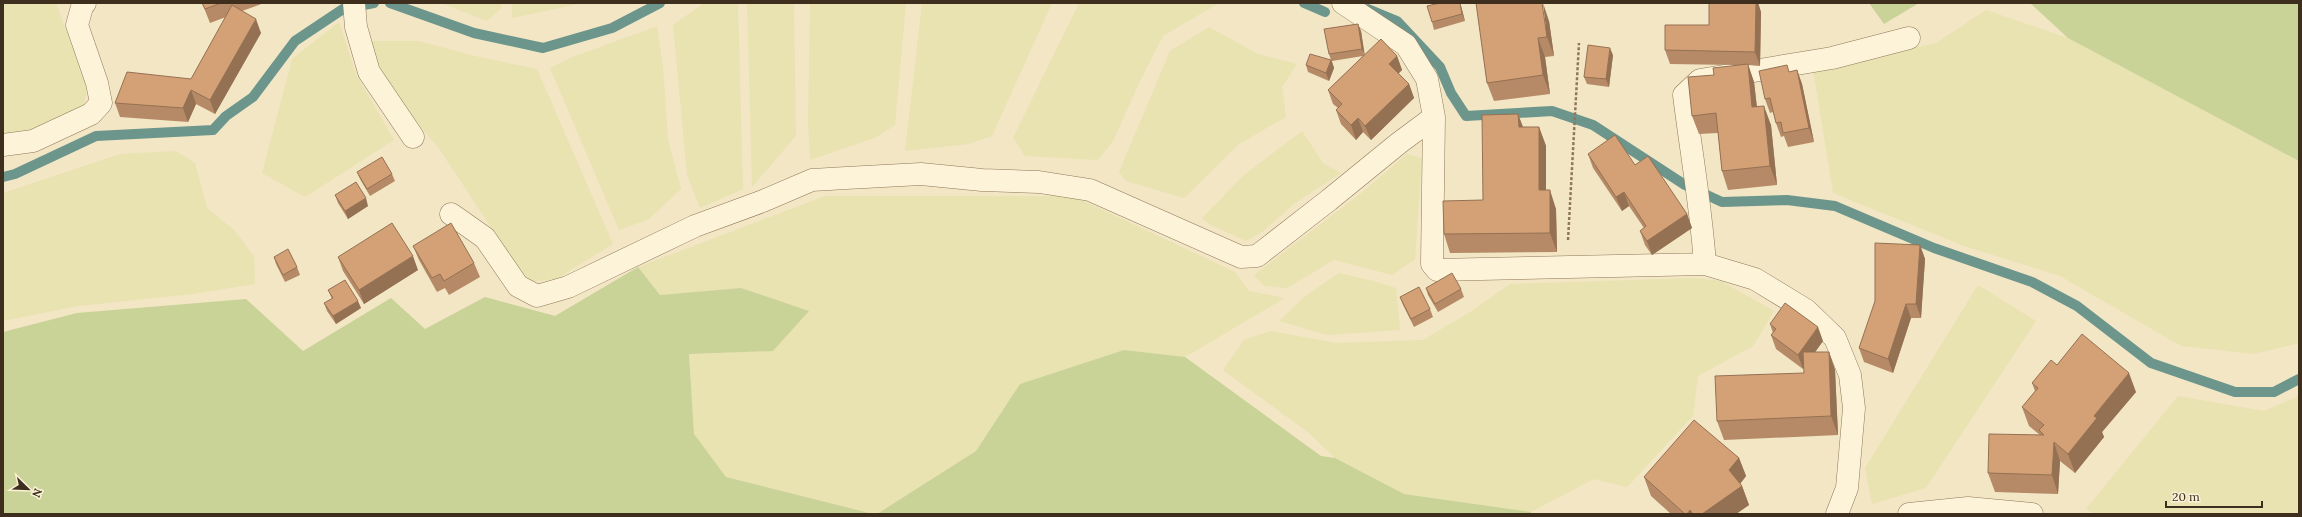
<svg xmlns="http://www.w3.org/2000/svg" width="2302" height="517" viewBox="0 0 2302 517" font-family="Lora,serif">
	<rect width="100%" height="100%" fill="#f2e6c5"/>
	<path fill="#e9e2b1" d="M3,3H56L87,89L83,113L3,141Z
		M441,3H501V8L487,21Z
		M512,3H583L512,18Z
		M704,3H738L743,189L700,208L687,175L673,25Z
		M747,3H794L796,136L752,187Z
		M810,3H906L895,125L877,137L810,160L808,121Z
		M922,3H1052L992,136L968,144L905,151Z
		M1079,3H1219L1163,36L1140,81L1113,141L1098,160L1025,156L1013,138Z
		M1986,10L2068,38L2299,161V343L2254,354L2181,346L2060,276L1964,246L1833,193L1813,69L1936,43Z
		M339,22L356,74L394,140L305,197L262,173L292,59Z
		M657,26L663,67L668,139L681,189L649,219L619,230L550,68L570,58Z
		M1209,27L1258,54L1297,64L1282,87L1286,117L1239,144L1184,198L1126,181L1119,172L1170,51Z
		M368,41H419L475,56L537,69L613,244L556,279L527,282L440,150L387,85Z
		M1302,131L1323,163L1341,173L1295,203L1262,232L1246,241L1211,225L1202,218L1244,175Z
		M176,151L195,163L207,208L235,231L254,256L255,284L193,294L78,306L3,321V193L120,154Z
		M1407,154L1422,158L1415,259L1392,275L1334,260L1287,288L1264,286L1254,275L1360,194Z
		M825,196H1073L1235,272L1249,291L1285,298L1185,357L1124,350L1020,384L976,451L877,514H873L726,477L694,434L689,354L773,351L809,311L741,288L660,295L638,267Z
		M1339,273L1373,281L1396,288L1400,330L1327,335L1279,321L1304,297Z
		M1695,278L1721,281L1774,311L1753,346L1698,376L1693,416L1627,487L1594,479L1531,512L1404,494L1335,458L1309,433L1223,370L1244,340L1271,331L1336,343L1423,340L1470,312L1510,284Z
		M1978,285L2036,321L1926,488L1872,504L1865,468Z
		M2178,396L2264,411L2299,396V514H2095L2086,509Z"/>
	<path fill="#c9d297" d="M1869,3H1919L1884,24Z
		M2030,3H2299V161L2068,38Z
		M638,267L660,295L741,288L809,311L773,351L689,354L694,434L726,477L873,514H3V332L77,313L246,299L303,351L391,298L425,329L485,297L555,316Z
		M1124,350L1185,357L1321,456L1335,458L1404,494L1531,512V514H877L976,451L1020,384Z"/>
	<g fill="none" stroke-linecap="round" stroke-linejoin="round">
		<path stroke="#6c958c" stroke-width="10" d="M390,3L474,33L543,48L612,28L660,3
			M1304,3L1325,12
			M1368,9L1397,21L1440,67L1451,93L1466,116L1552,111L1593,125L1685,185L1722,202L1787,200L1835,206L1934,248L2032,282L2077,306L2151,363L2235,392H2274L2299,379
			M3,177L15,174L96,136L213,130L226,116L253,97L295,41L343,9L374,3"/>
		<g stroke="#8f7859" stroke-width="23">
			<path id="minor" d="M354,3L356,27L369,72L413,137
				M1343,3L1406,45L1427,79L1434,117L1432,264L1437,270L1705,264L1755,279L1806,310L1835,338L1850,375L1854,408L1847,488L1837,514
				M3,145L33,141L91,114L101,103L97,83L77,25L82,7L85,3
				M451,214L485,238L518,286L537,296L568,287L695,226L763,201L812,180L846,178L921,174L982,180L1039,182L1090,190L1241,257L1257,256L1329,200L1399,143L1434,117
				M1705,264C1701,207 1691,152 1684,95L1700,80L1832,58L1909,38
				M1909,514L1968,508L2032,514"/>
		</g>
		<path stroke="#8f7859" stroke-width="2.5" stroke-dasharray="3 2" stroke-linecap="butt" d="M1568,240L1579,43"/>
		<use href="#minor" stroke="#fcf3d9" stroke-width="22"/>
	</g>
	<path fill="#b68a66" d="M202,3H264L242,11L261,33L215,114L196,104L188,122L120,117L115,103L191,79L226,17L210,23Z
		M1440,3H1460L1465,21L1434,30L1432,22Z
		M1709,3H1758L1761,12L1760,66L1748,65L1754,82L1757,107L1771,125L1777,185L1728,190L1722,171L1718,133L1699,134L1692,116L1714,75L1734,65L1670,64L1665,50L1709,25Z
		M1549,21L1554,56L1545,57L1550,94L1494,101L1487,83Z
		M1361,31L1364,55L1397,56L1402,70L1398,74L1409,84L1414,98L1371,140L1363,132L1356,140L1341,124L1336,110L1338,108L1333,104L1328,90L1363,56L1332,61L1334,68L1329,81L1308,72L1306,65L1331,60L1329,54Z
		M1613,55L1609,87L1587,84L1584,77Z
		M1797,70L1802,84L1814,142L1788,147L1784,136L1781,137L1776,123L1773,112L1770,113L1765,99L1790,72Z
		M1518,114L1523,127H1539L1546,146V190L1556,209L1557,252L1450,253L1444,234L1483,200Z
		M1588,154L1635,165L1687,214L1692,228L1652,255L1645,245L1640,231L1644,228L1629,206L1622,211L1593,168Z
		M357,172L392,174L395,181L370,196L360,179Z
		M335,195L368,206L348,219L338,203Z
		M1920,245L1925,259L1921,318H1911L1893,373L1864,362L1859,348Z
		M413,246L474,263L480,277L449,295L445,288L437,292L419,260Z
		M274,257L297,267L300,275L285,282L276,264Z
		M338,257L418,270L364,304L343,271Z
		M1426,288L1461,289L1464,297L1438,312L1428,295Z
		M328,290L361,308L336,324L327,311L324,303L332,299Z
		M1400,297L1430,309L1433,317L1414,327L1403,305Z
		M1770,324L1823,341L1815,352H1829L1835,370L1838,435L1724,440L1717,421L1804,373V368L1803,369L1776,349L1771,335L1773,333Z
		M2057,365L2136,392L2102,432L2104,437L2075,473L2060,461L2058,494L1995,492L1988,473L2040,435L2029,426L2022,407L2035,391L2032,383Z
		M1739,458L1746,476L1740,484L1742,486L1749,505L1736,514H1671L1651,496L1644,477Z"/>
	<path fill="#947153" d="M1460,3L1461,6L1465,21L1462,14Z
		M1543,3L1549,21L1554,56L1547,37Z
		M1756,3H1758L1761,12L1760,66L1755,52Z
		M256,19L261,33L215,114L210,100Z
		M1358,24L1361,31L1365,56L1362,49Z
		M1538,38L1545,57L1550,94L1543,75Z
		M1610,48L1613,55L1609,87L1606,79Z
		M1397,56L1402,70L1394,78L1389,64Z
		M1331,60L1334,68L1329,81L1326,73Z
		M1748,64L1754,82L1759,126L1752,107Z
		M1797,70L1802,84L1814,142L1809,128Z
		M1409,84L1414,98L1371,140L1365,126Z
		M191,90L196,104L188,122L183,108Z
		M1764,106L1771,125L1777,185L1770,166Z
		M1518,114L1525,133L1519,127Z
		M1358,118L1363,132L1356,140L1351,125Z
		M1539,127L1546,146V209L1539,190Z
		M1550,190L1556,209L1557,252L1550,233Z
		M1624,192L1629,206L1622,211L1616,197Z
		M366,198L368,206L348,219L345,211Z
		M1687,214L1692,228L1652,255L1647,241Z
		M1920,245L1925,259L1921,318L1916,304Z
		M413,256L418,270L364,304L359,290Z
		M358,301L361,308L336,324L333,316Z
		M1906,304L1911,318L1893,373L1888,359Z
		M1818,327L1823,341L1803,369L1798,355Z
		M1829,352L1835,370L1838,435L1831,416Z
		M2129,373L2136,392L2102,432L2104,437L2075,473L2068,454L2094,416Z
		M2054,442L2060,461L2058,494L2052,475Z
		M1739,458L1746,476L1736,489L1729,470Z
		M1742,486L1749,505L1736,514H1702Z
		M1690,510L1692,514H1687Z"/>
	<path fill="#d4a177" stroke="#947153" d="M202,3H221L205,9Z
		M1440,3H1460L1462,14L1432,22L1427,6Z
		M1476,3H1542L1547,37L1538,38L1543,75L1487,83Z
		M1709,3H1756L1755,52L1665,50V25H1709Z
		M232,5L256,19L210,100L191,90L183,108L115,103L127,72L191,79Z
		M1358,24L1362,49L1329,54L1324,29Z
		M1381,39L1397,56L1389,64L1409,84L1365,126L1358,118L1351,125L1336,110L1342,104L1328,90Z
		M1588,45L1610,48L1606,79L1584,77Z
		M1310,54L1331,60L1326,73L1306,65Z
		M1748,64L1752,107L1764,106L1770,166L1722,171L1716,113L1692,116L1688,77L1714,75L1713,68Z
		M1787,65L1789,72L1797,70L1809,128L1783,133L1781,122L1776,123L1770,98L1765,99L1759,71Z
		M1518,114L1519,127H1539V190H1550V233L1444,234L1443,201L1483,200L1482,115Z
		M1615,135L1635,165L1648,156L1687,214L1647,241L1640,231L1646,226L1624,192L1616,197L1588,154Z
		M382,157L392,174L367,189L357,172Z
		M356,182L366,198L345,211L335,195Z
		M392,223L413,256L359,290L338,257Z
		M451,223L474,263L444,281L440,274L432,278L413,246Z
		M1875,243L1920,245L1916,304H1906L1888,359L1859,348L1875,301Z
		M288,249L297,267L283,275L274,257Z
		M1452,273L1461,289L1435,304L1426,288Z
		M345,280L358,301L333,316L324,303L333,298L328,290Z
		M1419,287L1430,309L1411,319L1400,297Z
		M1785,303L1818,327L1798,355L1771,335L1776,329L1770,324Z
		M2082,334L2129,373L2094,416L2097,418L2068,454L2054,442L2052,475L1988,473L1989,434L2044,435L2039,430L2044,425L2022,407L2038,388L2032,383L2051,360L2057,365Z
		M1803,352H1829L1831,416L1717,421L1715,376L1804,373Z
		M1694,420L1739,458L1729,470L1742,486L1702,514H1693L1690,510L1687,514H1685L1644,477Z"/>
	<rect width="2302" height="517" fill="none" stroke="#3e2e1e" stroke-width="8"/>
	<g transform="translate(28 489) rotate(113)" stroke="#f9f0d5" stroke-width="3" paint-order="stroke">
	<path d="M0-3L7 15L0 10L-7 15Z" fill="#3e2e1e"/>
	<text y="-6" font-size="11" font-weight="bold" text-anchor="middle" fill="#3e2e1e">N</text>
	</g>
	<path d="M2166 501v6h96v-6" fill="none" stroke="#3e2e1e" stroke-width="2"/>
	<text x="2172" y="501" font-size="12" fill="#3e2e1e" stroke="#f9f0d5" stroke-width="3" paint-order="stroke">20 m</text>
</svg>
